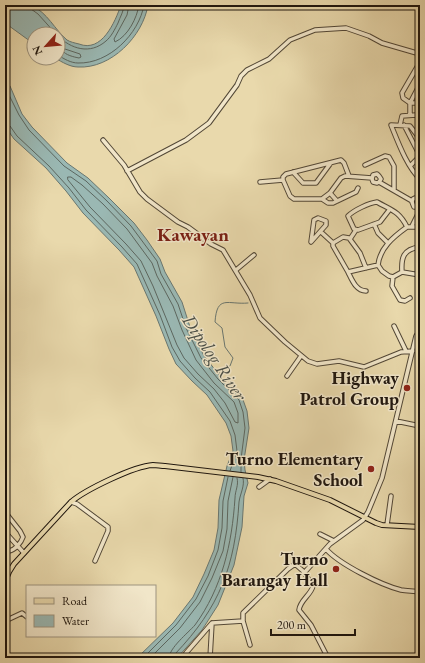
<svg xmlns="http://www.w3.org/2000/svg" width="425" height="663" viewBox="0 0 425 663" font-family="'EB Garamond',serif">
	<rect width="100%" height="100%" fill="#e9d9ac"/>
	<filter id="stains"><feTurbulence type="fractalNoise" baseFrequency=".005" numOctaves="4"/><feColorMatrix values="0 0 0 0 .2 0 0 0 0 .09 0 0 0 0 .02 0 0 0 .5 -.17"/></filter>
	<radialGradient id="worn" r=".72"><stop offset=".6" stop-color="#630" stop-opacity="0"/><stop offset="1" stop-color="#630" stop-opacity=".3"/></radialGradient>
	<path fill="#9ab8b3" stroke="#697771" d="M5,5C12,5 27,3 32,6C47,12 55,30 67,40C70,42 75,43 79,44C102,53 115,22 121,5H148C143,36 111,69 78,67C70,67 62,62 55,58H58V34H34V44L5,23Z
		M5,80L10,86L22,114L32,127L67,163L88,178L109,198L134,223L147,240L160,259L165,272L182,302L190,327L204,356L221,377L242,397L247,411L249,428L244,460L245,470L248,483L244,496L242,527L234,565L218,605L202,630L177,658H137L173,623L193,597L204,574L214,550L218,528L219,500L227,466L233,451L231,436L226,423L207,395L192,381L176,364L169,349L156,316L134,267L119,250L83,213L66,191L46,168L14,139L5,126Z"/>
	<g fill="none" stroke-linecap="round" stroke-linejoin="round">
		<path stroke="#5c6760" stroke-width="1" d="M30,5L31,9L38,14L56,34
			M129,5L127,15L114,39L115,42C128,36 137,18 139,5
			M58,36C71,49 90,55 106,41C111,37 115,29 118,23C120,17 124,11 124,5
			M65,49L80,54L81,57L79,58C74,57 65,55 63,51Z
			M58,55C64,59 71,63 78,63C109,64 139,34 144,5
			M5,87L19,115L29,130L64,166L86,181L107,201L131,226L157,261L161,274L178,304L186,328L201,358L218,379L239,400L243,412L245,428L241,459V472
			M5,124L10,126L17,136L49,166L69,188L86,210L122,247L137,264L160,315L172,347L180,361L195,378L210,392L230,421L235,435L237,451L230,471
			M68,177H71L82,185L103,204L127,229L152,263L157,276L173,306L182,330L196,360L214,383L234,402L238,413V423L235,422L225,403L214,389L198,374L184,358L177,345L153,286L141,261L126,244L90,207L68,180Z
			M143,658L176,625L196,599L208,576L218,550L222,528L223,501L228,477
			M150,658L180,628L200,602L212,578L223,551L227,529L228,501L233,477
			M169,658C169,648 188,633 195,625C222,588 232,544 235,498C235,491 239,485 237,478
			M174,658L175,654C220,607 235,566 239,502C240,494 245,486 243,478"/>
		<path stroke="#697771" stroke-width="1" d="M218,374L230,366L233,358L225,347L222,328L215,322C217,294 228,305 248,303"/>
		<g stroke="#524736" stroke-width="5.5">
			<path id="minor" d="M420,62L402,93L403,98L410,103L420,84
				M410,115V103H420
				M400,125L402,116L416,115L420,117
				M404,125L420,156
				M420,139L410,126L391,125C398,142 407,167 420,179
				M103,140L124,165L140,192L147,199L178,222L188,227L211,244L223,250L250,295L260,318L285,342L308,361L317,364L339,361L364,367L401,352L413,351
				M365,165L385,156L389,157L394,166V190
				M410,166L420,156
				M127,171L186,140L209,123L237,85L241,76L247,70L269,59L290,40L315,30L346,28L369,36L382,43L420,54
				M293,172L303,183H316L330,164
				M349,176L344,163L341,160L286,174L283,177V180L290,196L294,199H322L328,203H333L356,192L358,188
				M260,182L283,180
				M379,182L381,179L379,176L377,174L373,175L372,179L373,182L377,183L379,182L412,201
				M330,193L337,201
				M322,199L330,193L341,178L345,176L372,178
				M420,200L415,198L413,199L412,202L414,207H417L420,205
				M390,209L380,222L358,230L354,229L348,216C354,210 369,203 377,202C391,210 399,211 407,227
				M318,218L326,221V225L311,242L314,220Z
				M374,224L378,233L388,243
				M412,226L420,210
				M321,232L333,243
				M350,239L356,230
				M378,265C380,248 393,237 407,227H420
				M366,268L360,253L349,238L343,237L333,243V246L348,272L378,265L382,271L389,276L393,277L402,272L420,275
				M236,270L254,255
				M348,272C352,280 356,291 366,291
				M402,272C401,258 403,249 420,247
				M393,277L392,286L400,300L405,301L410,298
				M394,326L406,351
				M287,376L301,356
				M396,421L420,426
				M259,487L270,479
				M71,502L77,504L108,527V531L95,561
				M5,512L20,531L23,537C21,543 15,550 9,551L5,548
				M387,525L391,496
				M5,532L24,553
				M320,534L334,541
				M326,549C339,564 381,585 401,590C407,591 414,591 420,592
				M304,573L330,544L363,520L368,512L382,478L416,336L420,330
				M5,621L22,613L27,617
				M250,645L243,621V613L288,569L295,564L303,571L313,586C311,595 300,600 299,610L311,625L328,658
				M186,653L212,623
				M210,658L212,623L243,621"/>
		</g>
		<g stroke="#1f160e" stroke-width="6">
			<path id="major" d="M5,620L6,579L9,572L14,564L71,502C85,490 134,466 153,465C157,465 161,466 165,466L258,477L276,481L330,500L376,523L382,525L420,527"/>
		</g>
		<use href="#minor" stroke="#f1e6c9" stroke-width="3.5"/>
		<use href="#major" stroke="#e9d9ac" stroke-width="4"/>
	</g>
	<g fill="#8f2418" stroke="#f1e6c9" stroke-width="1.5">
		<circle cx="407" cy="388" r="4"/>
		<circle cx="371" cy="469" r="4"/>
		<circle cx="336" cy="569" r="4"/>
	</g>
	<g text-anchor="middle" stroke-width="3" stroke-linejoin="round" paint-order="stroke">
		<g font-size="18" font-weight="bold" fill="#1f160e" stroke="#f1e6c9" text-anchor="end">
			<text x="399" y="384">Highway<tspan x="399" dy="21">Patrol Group</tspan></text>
			<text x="363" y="465">Turno Elementary<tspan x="363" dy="21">School</tspan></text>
			<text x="328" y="565">Turno<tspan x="328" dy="21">Barangay Hall</tspan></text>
		</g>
		<g font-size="19" font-weight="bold" fill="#7a1f14" stroke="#f1e6c9">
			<text x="193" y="241">Kawayan</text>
		</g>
		<g font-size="19" font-style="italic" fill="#4a4f48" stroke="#f1e6c9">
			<text transform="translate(215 357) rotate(56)" y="7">Dipolog River</text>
		</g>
	</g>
	<rect width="425" height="663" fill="none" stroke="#e9d9ac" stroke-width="20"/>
	<rect x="6" y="6" width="413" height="651" fill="none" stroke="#1f160e" stroke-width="2"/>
	<rect x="10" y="10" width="405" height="643" fill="none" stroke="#1f160e"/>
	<rect x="26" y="585" width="130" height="52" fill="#f1e6c9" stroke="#9d937e"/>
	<rect x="34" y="598" width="20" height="6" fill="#e9d9ac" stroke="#9d937e"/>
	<text x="62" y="605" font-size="12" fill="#1f160e">Road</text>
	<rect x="34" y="615" width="20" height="12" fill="#9ab8b3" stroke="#9d937e"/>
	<text x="62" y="625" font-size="12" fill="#1f160e">Water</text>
	<g transform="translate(46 46) rotate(243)"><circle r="19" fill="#f1e6c9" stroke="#9d937e"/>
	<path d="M0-3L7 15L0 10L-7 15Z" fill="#8f2418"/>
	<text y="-6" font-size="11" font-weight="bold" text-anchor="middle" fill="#1f160e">N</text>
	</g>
	<path d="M271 629v6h84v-6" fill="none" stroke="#1f160e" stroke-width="2"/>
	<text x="277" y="629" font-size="12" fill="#1f160e" stroke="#f1e6c9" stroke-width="3" paint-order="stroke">200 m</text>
	<rect width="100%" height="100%" filter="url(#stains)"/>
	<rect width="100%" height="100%" fill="url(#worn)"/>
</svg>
